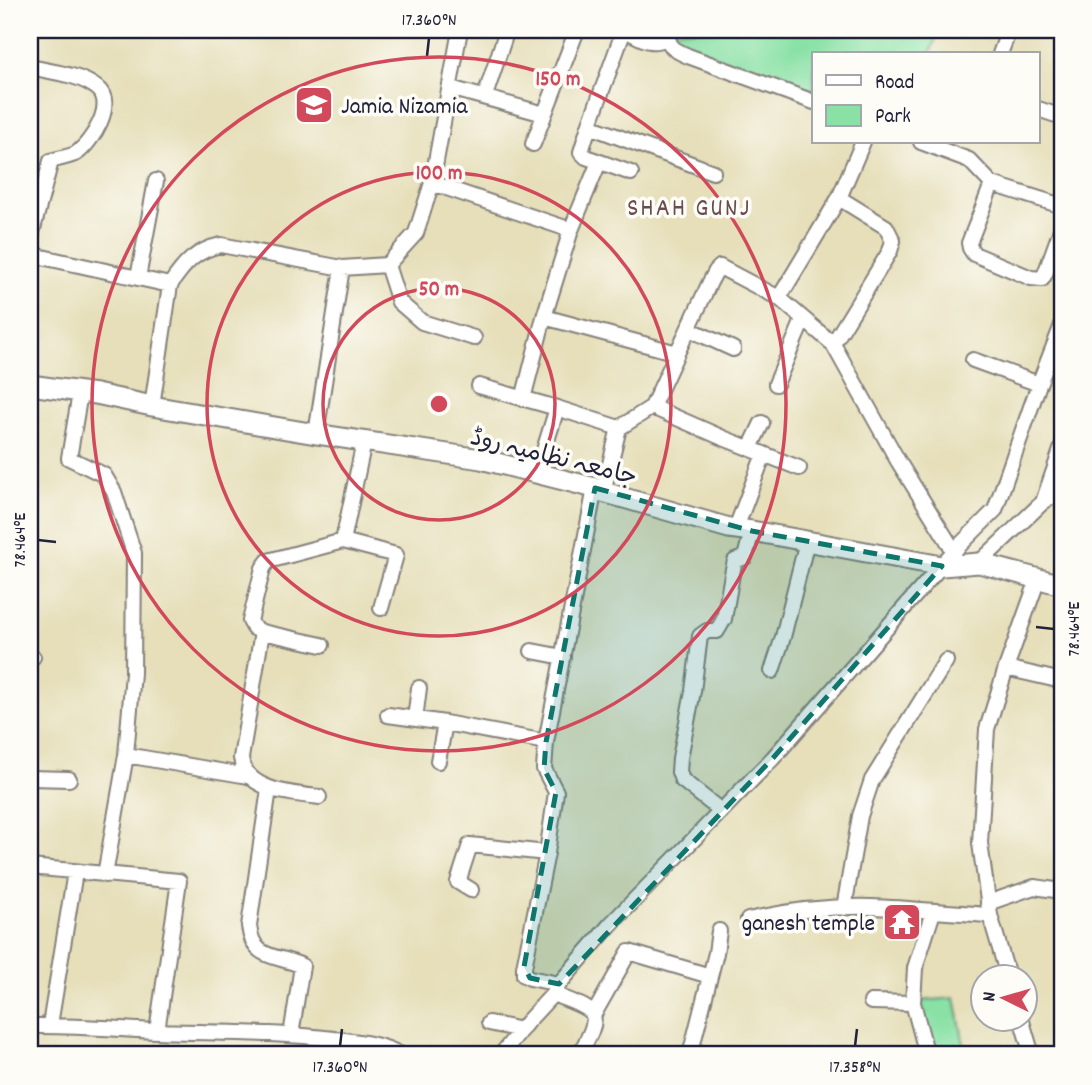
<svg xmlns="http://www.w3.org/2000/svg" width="1092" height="1085" viewBox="0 0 1092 1085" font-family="Dekko,'Playpen Sans Arabic',sans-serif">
	<rect width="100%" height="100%" fill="#fdfcf7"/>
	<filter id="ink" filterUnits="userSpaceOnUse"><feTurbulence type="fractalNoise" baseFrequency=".0143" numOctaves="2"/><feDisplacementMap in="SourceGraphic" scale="14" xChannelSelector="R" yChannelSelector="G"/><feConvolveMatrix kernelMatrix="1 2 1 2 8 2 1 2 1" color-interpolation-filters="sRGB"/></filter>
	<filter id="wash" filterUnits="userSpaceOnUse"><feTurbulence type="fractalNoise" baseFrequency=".00686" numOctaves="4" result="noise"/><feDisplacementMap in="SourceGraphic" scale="28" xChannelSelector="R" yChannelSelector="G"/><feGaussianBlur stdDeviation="1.57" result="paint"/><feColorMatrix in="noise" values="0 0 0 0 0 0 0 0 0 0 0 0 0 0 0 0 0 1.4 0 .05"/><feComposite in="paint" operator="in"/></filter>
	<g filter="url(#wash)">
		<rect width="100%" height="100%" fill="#e6dfba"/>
		<path fill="#89e1a5" stroke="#568270" stroke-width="2" d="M671,30H939L930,54H814V94L679,43L671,32Z
			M955,998L966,1055H932L921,1001Z"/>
	</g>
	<g filter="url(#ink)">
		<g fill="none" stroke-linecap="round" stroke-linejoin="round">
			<g stroke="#84807a" stroke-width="18">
				<path id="street" d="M624,30L589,126L581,152L586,157L631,173
					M625,30C642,38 649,46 667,38
					M668,30C667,47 674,50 688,56L814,102
					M1000,54L1009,30
					M30,67C52,72 79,74 97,88C117,103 92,142 77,153C70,157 59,158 51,161L30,240
					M450,88L544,114
					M485,96L507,30
					M1038,109L1062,117
					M589,126L713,172
					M921,142L969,160L992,184L1062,206
					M533,144L577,30
					M432,183L571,230
					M992,184L969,243L970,248L974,254L1031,278L1042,279L1045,274L1062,227
					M30,252L42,257L170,285
					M387,265L416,233L432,183L460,30
					M138,278L156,181
					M779,298L839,198L863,142
					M544,317L677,353
					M689,329L733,349
					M833,344L890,251L893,241L886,227L839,198
					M973,360L1039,384
					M776,384L803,320
					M479,386L557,408L619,428
					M80,393L69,458L104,475L114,492L134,553L133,673L126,755L105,875
					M523,399L544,317L571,230L599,162
					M152,406L170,285C184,264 196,250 221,245L342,268L387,265L399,302L422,322L474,338
					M652,407L723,438L799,468
					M316,434L342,268
					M750,448L762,423
					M537,473L557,408
					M603,492L619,428L652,407L710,282L716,271L720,267L779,298L833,344L898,461L954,551
					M1043,502L1062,491
					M736,528L764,454
					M343,541L396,555L381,608
					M979,563L1043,502L1062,447
					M262,632L254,628L250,621L263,568L268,561L343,541L364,442
					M532,651L563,657
					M30,656L33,657
					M1006,668L1062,681
					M772,671L783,637L807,541
					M388,715L445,723L546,742
					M415,719L419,688
					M126,755L248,776
					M438,761L445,723
					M30,778L69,779
					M269,789L249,926C253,961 276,954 302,966L291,1035
					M319,797C293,794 245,791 241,758L262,632L322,645
					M721,811L682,780L679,772L680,758L693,691L700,636L707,631H717L724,619L733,569L735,561L745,557L752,531
					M30,867L179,881L157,1031
					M471,890L458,882L470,845L547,853
					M988,903L1034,887L1062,891
					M844,908L860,816L872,780L946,661
					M748,920C788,911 830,906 871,907C911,908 950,913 990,915
					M1008,976L990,915L980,843L987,729L1006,668L1038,579
					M559,984L530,978L524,975V967L547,853L556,792L544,769L546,742L595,488
					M553,994C597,1012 605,1009 579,1055
					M871,1002L913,1003
					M594,1014L629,952L710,976
					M1021,1018L1032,1055
					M489,1023L521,1030
					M50,1025L75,872
					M30,1026C73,1025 115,1029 158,1031C217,1033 276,1032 334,1039C357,1041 381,1044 401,1055
					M501,1055L527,1022L553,994L559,984L610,925L773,758L954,551L995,510L1039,384L1062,325
					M690,1055L716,953L719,931
					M927,1055L913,1003L915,968L933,912"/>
			</g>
			<g stroke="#84807a" stroke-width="23">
				<path id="secondary" d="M30,385L96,394L152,406L316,434L481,459L595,488L603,492L729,528L752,531L942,566L979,563L1062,585"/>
			</g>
			<use href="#street" stroke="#fff" stroke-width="14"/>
			<use href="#secondary" stroke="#fff" stroke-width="19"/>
		</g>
	</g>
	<path fill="#0f766e" fill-opacity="0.2" stroke="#0f766e" stroke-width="5" stroke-dasharray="14 9" stroke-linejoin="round" d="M595,488L752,531L942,566L773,758L559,984L530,978L524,967L556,792L544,769L546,742Z"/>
	<path fill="none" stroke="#22223b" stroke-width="2.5" d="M427,56L429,38M38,540L56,542M1036,627L1054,629M340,1046L342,1029M855,1046L857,1029"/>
	<g fill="none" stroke="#d1495b" stroke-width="3.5">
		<circle cx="439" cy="404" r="116"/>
		<circle cx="439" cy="404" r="232"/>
		<circle cx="439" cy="404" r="347"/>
	</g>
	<defs>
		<g id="university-square" transform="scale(2.0125)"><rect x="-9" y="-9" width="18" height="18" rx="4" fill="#d1495b" stroke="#fdfcf7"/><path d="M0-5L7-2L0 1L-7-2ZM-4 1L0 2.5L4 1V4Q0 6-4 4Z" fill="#fff"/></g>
		<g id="temple-square" transform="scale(2.0125)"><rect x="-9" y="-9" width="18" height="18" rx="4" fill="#d1495b" stroke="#fdfcf7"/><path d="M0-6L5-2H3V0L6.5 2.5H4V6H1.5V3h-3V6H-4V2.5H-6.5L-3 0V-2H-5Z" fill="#fff"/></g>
	</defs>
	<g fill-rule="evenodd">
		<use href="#university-square" x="314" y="105"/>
		<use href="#temple-square" x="902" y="922"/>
	</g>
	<g text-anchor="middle" stroke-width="7" stroke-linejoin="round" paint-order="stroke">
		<g font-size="24" fill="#22223b" stroke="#fdfcf7" text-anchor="start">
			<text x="341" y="113">Jamia Nizamia</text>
			<text x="875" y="930" text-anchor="end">ganesh temple</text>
		</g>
		<g font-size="24" fill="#22223b" stroke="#fdfcf7">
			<text transform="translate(554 456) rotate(14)" y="8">جامعہ نظامیہ روڈ</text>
		</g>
		<g font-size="26" letter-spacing="2" fill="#684c50" stroke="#fdfcf7">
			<text x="689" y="215">SHAH GUNJ</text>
		</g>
	</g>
	<circle cx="439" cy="404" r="10" fill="#d1495b" stroke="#fdfcf7" stroke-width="3.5"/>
	<g font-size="21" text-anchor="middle" font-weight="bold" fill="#d1495b" stroke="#fdfcf7" stroke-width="7" stroke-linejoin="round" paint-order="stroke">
		<text x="558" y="85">150 m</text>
		<text x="439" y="179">100 m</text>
		<text x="439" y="295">50 m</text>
	</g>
	<rect width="1092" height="1085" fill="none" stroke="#fdfcf7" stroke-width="77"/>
	<rect x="812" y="52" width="228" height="91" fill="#fdfcf7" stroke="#a5a5ac" stroke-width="2"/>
	<rect x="826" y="75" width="35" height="10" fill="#ffffff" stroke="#a5a5ac" stroke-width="2"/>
	<text x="875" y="88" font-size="21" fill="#22223b">Road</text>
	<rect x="826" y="105" width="35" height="21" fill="#89e1a5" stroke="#a5a5ac" stroke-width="2"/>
	<text x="875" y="122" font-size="21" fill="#22223b">Park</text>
	<g transform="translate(1004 998) rotate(275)"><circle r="33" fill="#fdfcf7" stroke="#a5a5ac" stroke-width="2"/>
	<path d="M0-5L12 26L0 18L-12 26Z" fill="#d1495b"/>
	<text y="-10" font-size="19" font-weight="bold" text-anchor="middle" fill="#22223b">N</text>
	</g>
	<rect x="38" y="38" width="1016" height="1008" fill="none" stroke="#22223b" stroke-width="2.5"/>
	<g font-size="18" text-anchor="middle" fill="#22223b">
		<text x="429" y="25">17.360°N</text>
		<text transform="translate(19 540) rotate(-90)" y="6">78.464°E</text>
		<text transform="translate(1073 629) rotate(-90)" y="6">78.464°E</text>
		<text x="340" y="1072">17.360°N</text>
		<text x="855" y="1072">17.358°N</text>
	</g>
</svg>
